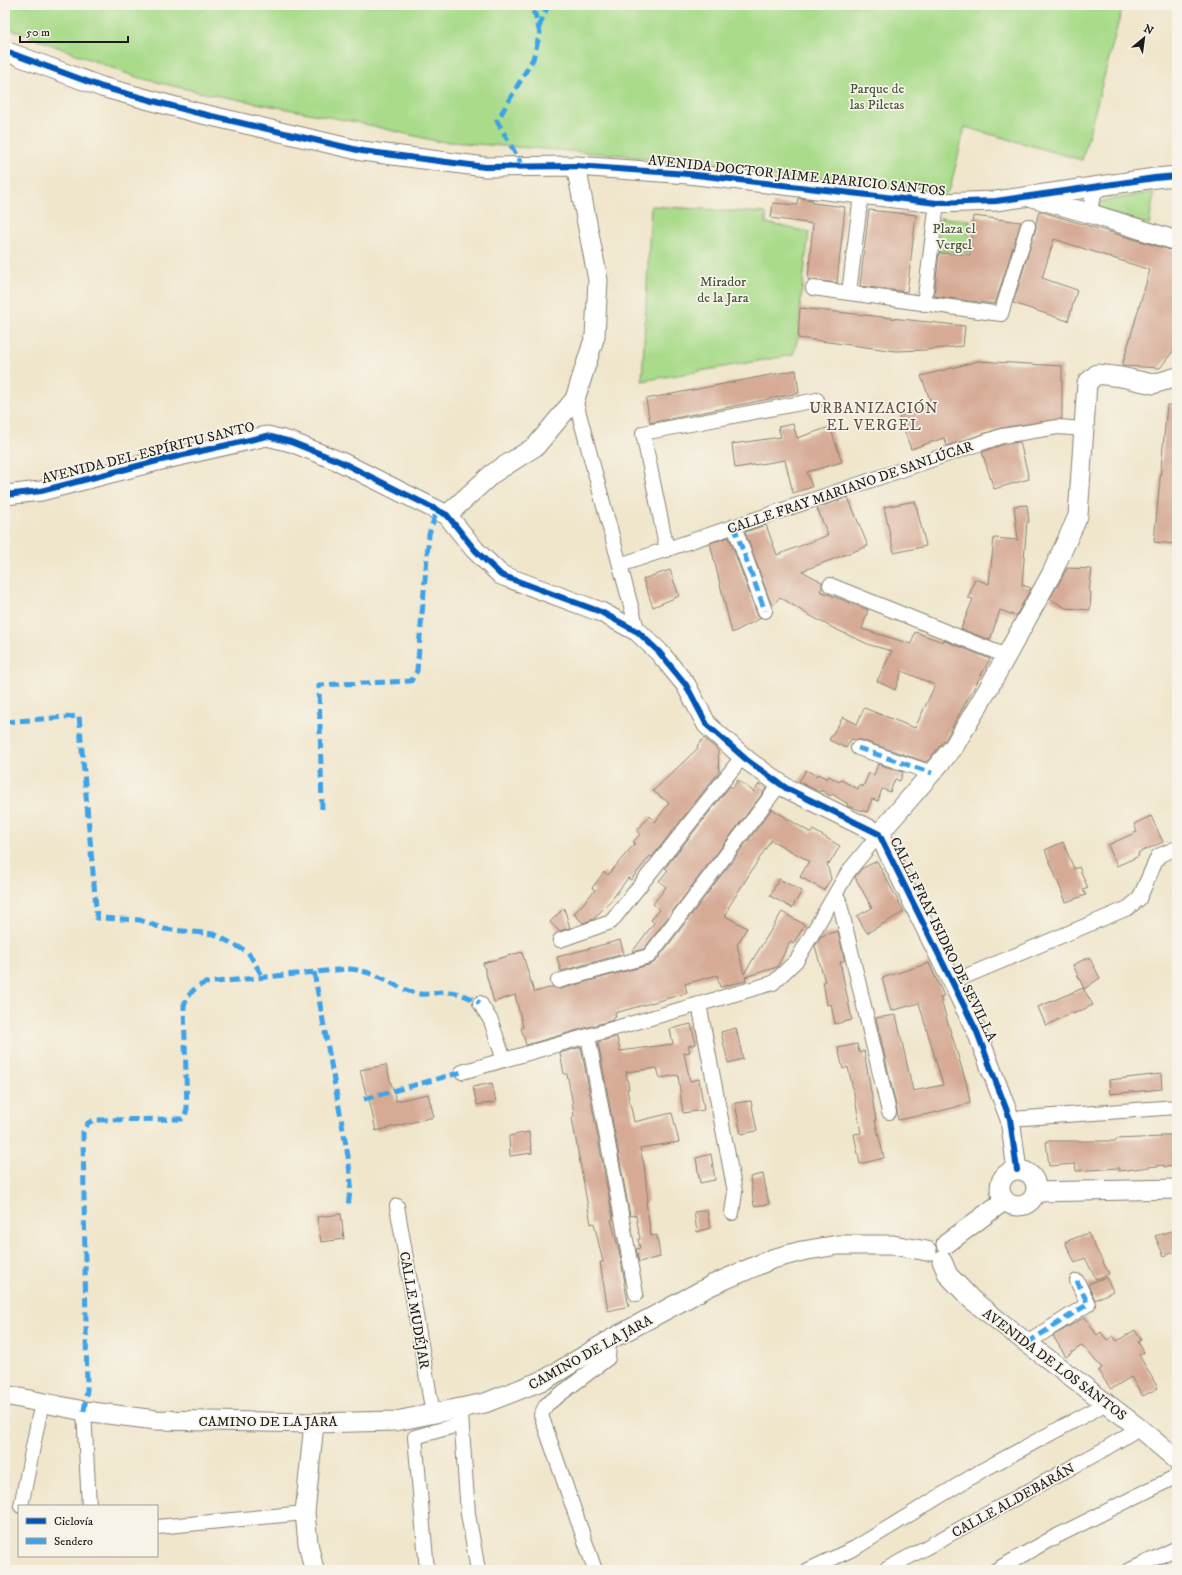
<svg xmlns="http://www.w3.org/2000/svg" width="1182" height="1575" viewBox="0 0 1182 1575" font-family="'IM FELL DW Pica',serif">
	<rect width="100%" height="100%" fill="#f7f3e8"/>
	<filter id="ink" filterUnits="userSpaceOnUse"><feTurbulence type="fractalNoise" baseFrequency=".025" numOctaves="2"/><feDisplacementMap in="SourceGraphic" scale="8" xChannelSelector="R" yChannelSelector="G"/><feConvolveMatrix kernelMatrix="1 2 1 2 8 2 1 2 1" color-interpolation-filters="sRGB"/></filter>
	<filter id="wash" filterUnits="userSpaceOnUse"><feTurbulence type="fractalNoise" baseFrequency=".012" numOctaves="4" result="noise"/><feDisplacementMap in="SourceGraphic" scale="16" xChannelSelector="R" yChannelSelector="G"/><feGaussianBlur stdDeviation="0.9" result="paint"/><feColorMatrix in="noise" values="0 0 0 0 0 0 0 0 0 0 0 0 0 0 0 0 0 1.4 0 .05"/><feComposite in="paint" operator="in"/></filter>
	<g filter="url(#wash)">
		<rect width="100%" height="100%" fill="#f0e6cc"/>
		<path fill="#a9db8a" stroke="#627c53" d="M5,5H1123L1082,160L965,127L950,189L945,194L736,173L622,155L436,141L360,123L199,92L136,77L5,27Z
			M1154,192L1149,225L1097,208L1099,202Z
			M651,206L766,213V223L809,232L800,308L798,338L793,355L642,381Z
			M940,218L970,220L968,253L937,251Z"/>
		<g id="blocks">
			<path fill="#d6aa95" d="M798,198L813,200L812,203L845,207L837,283L808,279L813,224L771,218L773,203L797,205Z
				M869,210L916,215L907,292L860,286Z
				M1039,211L1177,252V346L1160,368L1122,366L1150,270L1054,239L1042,278L1077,290L1068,321L1013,303L1036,228V223Z
				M973,216L1021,222L995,304L934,296L939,253L970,255Z
				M800,308L965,326L963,346L925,350L896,351L798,338Z
				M978,361L1062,366V419L1001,428L947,446L944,438L911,449L899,416L932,405L921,376Z
				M796,370L799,393L650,423L646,399Z
				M1167,405L1177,406L1176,544L1154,542Z
				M793,424L797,438L830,427L842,462L807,472L812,487L793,493L785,460L735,468L732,444L781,437L778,427Z
				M1020,442L1029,479L994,489L982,452L1004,444Z
				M848,497L868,546L802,571L822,582V588L820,591L868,610L862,629L911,644L915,632L943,642V640L990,659L945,740L926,762L861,740H855L851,739L846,748L829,740L843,717L857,724L864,708L915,728L935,685L902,671L895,690L877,681L892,651L870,645L831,627L807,614L780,597L772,606L745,532L766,525L777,555L828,535L817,508Z
				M915,501L926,546L894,553L884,507Z
				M1027,505L1029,522H1027L1022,585L1031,588L1016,616L1000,610L990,640L961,629L973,599L968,598L975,579L989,584L994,538L1018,540L1014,506Z
				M729,537L757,614L761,618L732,633L710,543Z
				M1067,568L1092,569L1089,592H1091L1090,610L1066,608L1050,599Z
				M670,570L679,596L653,607L643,579Z
				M704,738L718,750L719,772L652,857L650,856L631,880L628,878L610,902H609L594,919L583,923L574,914L595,890L592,888L604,872L608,875L635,843L633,842L640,834L637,831L649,816L655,822L669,803L653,791L698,748L697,746Z
				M878,764L903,772L900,781L895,779L890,792L882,789L878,801L872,799L867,812L847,806L848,804L832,794L830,796L821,790L820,792L799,782L806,770L817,776L818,774L827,779L829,776L839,782L841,780L858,789L859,785L863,787L869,773L874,775Z
				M738,780L754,792L759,784L766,789L644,949L632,952L654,923L651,920L660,910L653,904L666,887L659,881L668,870L665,868L730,786L733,788Z
				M772,809L811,833L813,830L840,846L830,863L827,864L831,879L824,890L800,877L809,861L771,840L728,908L729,909L725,916L747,928L737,945L744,974L782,912L805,925L793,944L790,942L777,967L745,977L746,981L720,987L717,975L685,984L687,993L615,1013L616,1017L612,1018L613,1020L526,1045L521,1028L523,1027L515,995L494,1002L483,963L522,952L534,992L553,987L560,989L652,964L656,961Z
				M1151,816L1163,842L1138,853L1139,856L1117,866L1108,845L1137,832L1134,824Z
				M1063,842L1074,869L1079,867L1088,888L1083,890L1086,895L1066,902L1045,850Z
				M877,861L904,912L867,933L857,916L872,908L855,877L861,869Z
				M779,879L802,891L792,908L770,896Z
				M564,908L570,928L559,931L550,922Z
				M838,931L844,957V961L840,962L852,1020L835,1024L831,1004L827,1005L823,982H825L815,946L821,936Z
				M620,940L624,954L561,971L557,957Z
				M1089,957L1100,978L1084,989L1073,965Z
				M929,963L944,996L940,997L967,1085L970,1103L933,1113L898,1120L897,1110L876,1018L896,1015L913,1091L943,1085L919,1003L891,1011L882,978Z
				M1083,988L1093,1005L1073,1014L1072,1012L1046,1026L1038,1007Z
				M691,1024L696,1044L688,1046L690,1052L684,1053L690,1081L699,1079L704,1110L683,1113L678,1075L660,1078L657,1068L626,1072L629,1089H627L634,1122L672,1113L679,1142L640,1148L644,1165L648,1201L646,1202L651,1236L657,1235L660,1257L639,1262L636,1249L640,1248L638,1239H640L636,1215L630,1216L598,1042L617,1037L620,1051L673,1044L670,1029Z
				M736,1028L743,1059L728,1063L721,1032Z
				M857,1044L859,1052L864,1051L876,1120H875L884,1158L860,1164L854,1134L861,1133L855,1098L848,1067L843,1069L838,1048Z
				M581,1047L613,1219L611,1220L620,1255L625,1283H624L629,1306L608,1311L600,1262H603L594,1223L591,1224L572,1118L574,1117L572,1099L567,1074H564L560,1053Z
				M386,1065L396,1101L428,1094L434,1117L376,1131L368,1094H366L360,1070Z
				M1161,1074L1162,1089L1110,1094L1109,1080Z
				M492,1083L496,1102L477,1105L473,1087Z
				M751,1101L757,1131L741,1134L735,1103Z
				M529,1132L532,1153L510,1156L509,1136Z
				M1161,1135H1177V1166L1164,1167V1165L1119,1171V1168L1076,1171L1075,1164L1049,1166L1046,1141H1116V1139L1162,1137Z
				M711,1154L715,1180L700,1183L696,1158Z
				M763,1174L769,1204L754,1206L750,1177Z
				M707,1210L710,1228L697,1232L694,1212Z
				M341,1214L344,1239L321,1242L317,1217Z
				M1171,1231L1173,1235L1177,1233V1251L1164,1256L1155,1236Z
				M1088,1233L1109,1274L1096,1279L1085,1258L1075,1263L1065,1242Z
				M1106,1277L1113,1291L1095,1300L1088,1284Z
				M1085,1317L1097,1335L1101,1332L1107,1340L1113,1336L1117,1341L1135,1330L1141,1340L1138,1342L1144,1352L1139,1355L1158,1388L1143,1396L1131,1377L1111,1389L1098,1371L1102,1368L1082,1345L1066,1357L1053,1336Z"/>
		</g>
	</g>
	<g filter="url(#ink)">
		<use href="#blocks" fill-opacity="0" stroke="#868174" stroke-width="1"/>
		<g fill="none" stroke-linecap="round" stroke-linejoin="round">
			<g stroke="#868174" stroke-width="16">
				<path id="street" d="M1092,214C1089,202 1093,193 1103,186
					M813,288L1001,314L1028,226
					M849,293L861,195
					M924,304L937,203
					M575,399L638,632
					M734,526L765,611
					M667,550L643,433L817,400
					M620,565L1002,436L1058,427L1084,429
					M830,585L1006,656
					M858,748L932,773
					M834,896L839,900L889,1112
					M560,940L611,922L743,756
					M558,981L649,956L780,784
					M952,982L1128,908L1139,899L1158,856L1177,848
					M480,1003L491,1021L504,1060
					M699,1004L735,1192L732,1213
					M588,1036L636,1294
					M462,1072L773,983L797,960L848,872L879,834
					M1010,1119L1177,1107
					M397,1206L433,1414
					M1027,1343L1088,1304L1077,1281
					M84,1411L89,1506
					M461,1415L468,1514L478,1570
					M21,1506L42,1402
					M157,1527L305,1513
					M427,1570L415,1437L461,1424
					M595,1570L541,1415L546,1405L608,1358L609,1341
					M808,1570L855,1548L981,1471L1096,1409L1106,1403
					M885,1570L1103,1450L1139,1428
					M996,1570L1051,1539L1177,1476
					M1130,1570L1177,1548"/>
			</g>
			<g stroke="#868174" stroke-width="21">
				<path id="secondary" d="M5,51L102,87L194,112L362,151L485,167L576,166L688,174L937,203L996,201L1155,178L1177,176
					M1035,198L1092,214L1177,241
					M5,495L41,491L157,461L267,436L291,442L341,462L447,515L475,550L501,575L601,612L638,632L659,652L686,685L707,725L748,761L786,788L879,834L977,1032L1010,1119L1017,1170
					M447,515L492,474L536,446L575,399L595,336L598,280L576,166
					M879,834L953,748L988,689L1052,573L1078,516L1087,383L1097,374L1121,377L1153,384L1177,377
					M1000 1188a18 18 0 1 1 36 0a18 18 0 1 1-36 0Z
					M1036,1192L1177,1189
					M946,1244L1005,1200
					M942,1261L948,1275L972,1300L1027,1343L1139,1428L1177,1460
					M5,1395L84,1411L156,1420L314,1423L396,1421L485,1403L546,1379L615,1337L712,1285L772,1259L802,1251L838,1245H893L927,1251
					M314,1423L305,1513L308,1543L314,1570"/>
			</g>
			<use href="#street" stroke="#fff" stroke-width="14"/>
			<use href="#secondary" stroke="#fff" stroke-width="19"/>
			<path stroke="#3da2ea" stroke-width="5" stroke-dasharray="10 5" stroke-linecap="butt" d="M539,27L548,5
				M523,167L497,121L533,59L540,33L535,14L526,5
				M734,526L765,611
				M5,722L79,716L97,918L140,920L164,929L214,934L248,952L263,977
				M858,748L932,773
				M322,809L319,685L411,681L417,671L429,534L437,510
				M314,972L348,1156L351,1183L348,1207
				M364,1099L462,1072
				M1027,1343L1088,1304L1077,1281
				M84,1411L87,1390L83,1132L88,1123L94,1120L182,1119L185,1116L187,1109L184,1005C189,994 193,988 205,983L347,969C357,969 367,972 377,976C391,982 405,992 420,994C428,995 437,992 445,992C458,992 470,997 480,1003"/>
			<g stroke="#f7f3e8" stroke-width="8">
				<path id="cycleway" d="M5,51L102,87L194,112L362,151L485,167L576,166L688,174L937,203L996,201L1155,178L1177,176
					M5,495L41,491L157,461L267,436L291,442L341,462L447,515L475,550L501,575L601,612L638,632L659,652L686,685L707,725L748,761L786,788L879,834L977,1032L1010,1119L1017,1170"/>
			</g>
			<use href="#cycleway" stroke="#0057b8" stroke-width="6"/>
		</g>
	</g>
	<g text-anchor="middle" stroke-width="3.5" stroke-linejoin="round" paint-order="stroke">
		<g font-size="14" fill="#46553d" stroke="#f7f3e8">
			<text x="877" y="93">Parque de<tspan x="877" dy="16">las Piletas</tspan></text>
			<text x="954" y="233">Plaza el<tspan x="954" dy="16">Vergel</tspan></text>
			<text x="723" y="286">Mirador<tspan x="723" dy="16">de la Jara</tspan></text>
		</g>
		<g font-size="14" fill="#1c1c1c" stroke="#f7f3e8">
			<text transform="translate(797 175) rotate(6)" y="5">AVENIDA DOCTOR JAIME APARICIO SANTOS</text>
			<text transform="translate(148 452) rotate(-14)" y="5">AVENIDA DEL ESPÍRITU SANTO</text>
			<text transform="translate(850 487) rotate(-19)" y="5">CALLE FRAY MARIANO DE SANLÚCAR</text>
			<text transform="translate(944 939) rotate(64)" y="5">CALLE FRAY ISIDRO DE SEVILLA</text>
			<text transform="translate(415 1310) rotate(80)" y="5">CALLE MUDÉJAR</text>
			<text transform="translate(590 1352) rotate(-29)" y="5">CAMINO DE LA JARA</text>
			<text transform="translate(1055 1364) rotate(37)" y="5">AVENIDA DE LOS SANTOS</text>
			<text x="268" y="1426">CAMINO DE LA JARA</text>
			<text transform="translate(1013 1500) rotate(-29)" y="5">CALLE ALDEBARÁN</text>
		</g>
		<g font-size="15" letter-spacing="1" fill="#5d4e46" stroke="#f7f3e8">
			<text x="874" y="413">URBANIZACIÓN<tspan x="874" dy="17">EL VERGEL</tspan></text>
		</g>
	</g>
	<rect width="1182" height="1575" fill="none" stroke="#f7f3e8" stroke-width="20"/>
	<rect x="18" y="1505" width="140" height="52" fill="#f7f3e8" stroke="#9f9d96"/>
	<rect x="26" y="1518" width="20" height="6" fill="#0057b8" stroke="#9f9d96"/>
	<text x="54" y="1525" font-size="12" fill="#1c1c1c">Ciclovía</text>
	<rect x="26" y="1538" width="20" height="6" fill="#3da2ea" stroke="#9f9d96"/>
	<text x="54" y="1545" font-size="12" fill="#1c1c1c">Sendero</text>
	<g transform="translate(1144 38) rotate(29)" stroke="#f7f3e8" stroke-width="3" paint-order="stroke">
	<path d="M0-3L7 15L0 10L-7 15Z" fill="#1c1c1c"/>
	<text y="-6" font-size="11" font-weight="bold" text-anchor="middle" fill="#1c1c1c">N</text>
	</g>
	<path d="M20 36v6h108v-6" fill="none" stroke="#1c1c1c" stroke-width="2"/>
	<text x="26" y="36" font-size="12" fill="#1c1c1c" stroke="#f7f3e8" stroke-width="3" paint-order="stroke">50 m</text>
</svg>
